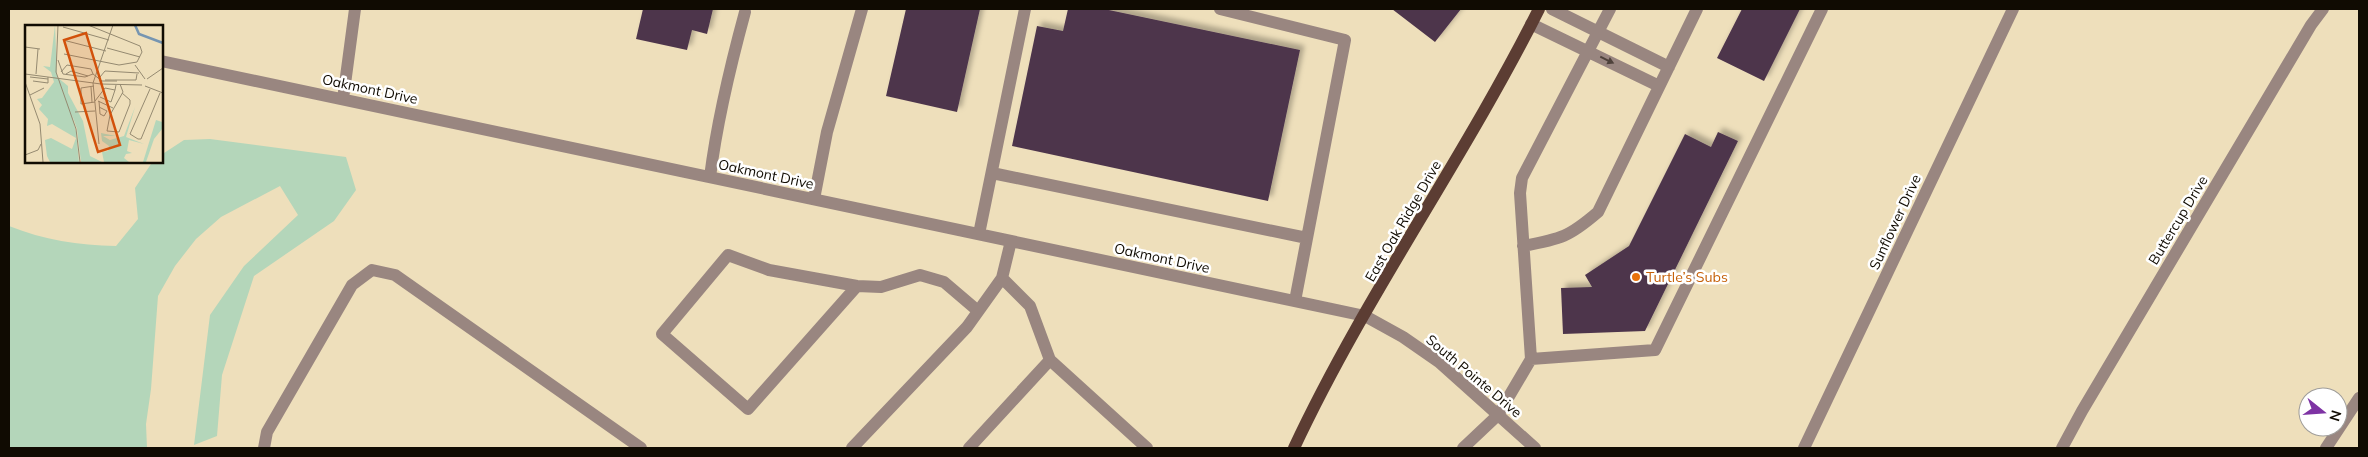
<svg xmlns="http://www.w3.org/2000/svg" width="2368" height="457" viewBox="0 0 2368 457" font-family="Mulish,sans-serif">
	<defs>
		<filter id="shadow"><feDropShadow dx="4.5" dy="-4.5" stdDeviation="2.5" flood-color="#0004"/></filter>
	</defs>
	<rect width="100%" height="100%" fill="#eedfbb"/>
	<path fill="#b4d6ba" d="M210,139L346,157L356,190L334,221L254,276L222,375L217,436L194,445L210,315L244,266L298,215L280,186L221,217L196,239L175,266L158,296L151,389L146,424L147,448H9V226C44,240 78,245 116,246L138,219L135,188L153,161H161V155L184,140Z"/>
	<path fill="#4d354c" filter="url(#shadow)" d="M643,9H713L707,34L692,30L687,50L636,39Z
		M906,9H980L957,112L886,96Z
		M1068,9H1104L1300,50L1268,201L1012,146L1037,26L1063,31Z
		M1392,9H1461L1435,42Z
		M1742,9H1800L1764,81L1717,58Z
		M1718,132L1738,141L1645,331L1563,334L1561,288L1592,287L1585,275L1629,246L1685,134L1711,147Z"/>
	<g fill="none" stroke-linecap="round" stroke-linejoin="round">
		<path stroke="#998680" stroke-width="12" d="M1220,9L1345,40L1295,301
			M1552,9L1669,67
			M1531,24L1659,86
			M161,61L1365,316L1403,337L1439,362L1535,448
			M343,99L355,9
			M992,173L1307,238
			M710,177C717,121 730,67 745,12
			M814,199L827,132L862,9
			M979,234L1025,9
			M1011,241L1002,278L1030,306L1050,360L1147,448
			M1523,246C1561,239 1569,237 1598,212L1697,9
			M857,286L748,409L662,334L728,255L769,270L857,286L881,287L920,275L944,282L978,311
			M1531,359L1655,350L1822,9
			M264,448L267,432L352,285L372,270L395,275L641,448
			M852,448L967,327L1002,278
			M969,448L1050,360
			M1463,448L1498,415L1531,359L1520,193L1522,178L1610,9
			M1804,448L2013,9
			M2062,448L2082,411L2311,25L2323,9
			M2326,448L2359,398"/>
		<path stroke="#5c3d33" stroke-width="12" d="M1294,448C1365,296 1464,159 1539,9"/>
	</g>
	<defs><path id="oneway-solid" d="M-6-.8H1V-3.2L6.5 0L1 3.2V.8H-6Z" transform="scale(1.25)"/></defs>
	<use fill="#4e423b" href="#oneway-solid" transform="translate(1607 60) rotate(26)"/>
	<circle fill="#e8710a" stroke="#fff" stroke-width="2" cx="1636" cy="277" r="5"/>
	<g text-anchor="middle" stroke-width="5" stroke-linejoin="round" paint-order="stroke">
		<g font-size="14" fill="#100b02" stroke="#fff">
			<text transform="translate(370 89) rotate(12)" y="5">Oakmont Drive</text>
			<text transform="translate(766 174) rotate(12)" y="5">Oakmont Drive</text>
			<text transform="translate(2178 220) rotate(-59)" y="5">Buttercup Drive</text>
			<text transform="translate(1403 221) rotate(-60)" y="5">East Oak Ridge Drive</text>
			<text transform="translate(1895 222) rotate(-65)" y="5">Sunflower Drive</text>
			<text transform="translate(1162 258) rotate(12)" y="5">Oakmont Drive</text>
			<text transform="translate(1474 376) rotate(40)" y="5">South Pointe Drive</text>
		</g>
		<g font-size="14" fill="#c56008" stroke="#fff" text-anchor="start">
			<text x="1646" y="282">Turtle’s Subs</text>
		</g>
	</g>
	<g transform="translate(25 25)">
		<rect width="138" height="138" fill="#eedfbb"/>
		<path d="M30,0L32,52L43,61V68L58,96L65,131L77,137H56L52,104L47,90L51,107L54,137H25L22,131L20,115L26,113L47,124L51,113L27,99L22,101L23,94L14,84L17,80L12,74L17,73L29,57L26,47L18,41L25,42ZM110,82L101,112L119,119L104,115L102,126L107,128L101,129L99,133L104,137H79L77,127L83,126L84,121L77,116L76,108L91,111H78L85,115L99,111ZM131,95L137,97V104L129,114L121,137H118Z" fill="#b4d6ba"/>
		<path fill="none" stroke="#7695b1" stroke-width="2.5" d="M110,0L114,9L138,18"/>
		<path fill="none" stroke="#958a71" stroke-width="1" d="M33,0L31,47L51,104L55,137M38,2L84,15M38,15L81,26M0,22L15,24M82,23L115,32M39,29L94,40L112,37L117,27L115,21L63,0M33,35L38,49L60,52L68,49L77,56H92M110,40L120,54M36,47L42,40L66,44L68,49M0,49L76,59L117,60M11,49L13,24M41,49L46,46L63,51M5,52L23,54M75,52L80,46L114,48M122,54L138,43M80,55H111L112,49M8,56L23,58V52M0,57L15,99L18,137M95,59L98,67L85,90L82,106L94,107L105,79V75L97,68M69,61L56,63V79L70,77M120,61L138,68M66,62L67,77M125,64L105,109L113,114H116L135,68M5,70L19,63M75,72L86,77L90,65M70,76L80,63L90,65L91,60M73,76L88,83M74,76L75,89L79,91L82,86L74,82M50,87L70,86M74,119L68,58L88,0M0,130L13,125L16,119"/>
		<path fill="#d2510b" fill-opacity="0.15" stroke="#d2510b" stroke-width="2.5" d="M61,8L95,120L73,127L39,15Z"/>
		<rect width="138" height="138" fill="none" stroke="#100b02" stroke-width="2.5"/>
	</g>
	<rect width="2368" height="457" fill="none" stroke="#100b02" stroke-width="20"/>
	<g transform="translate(2323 412) rotate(107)"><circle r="24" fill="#ffffff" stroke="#9f9d9a"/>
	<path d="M0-4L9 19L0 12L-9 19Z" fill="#7e33a4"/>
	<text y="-8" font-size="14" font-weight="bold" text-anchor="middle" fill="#100b02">N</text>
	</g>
</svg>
